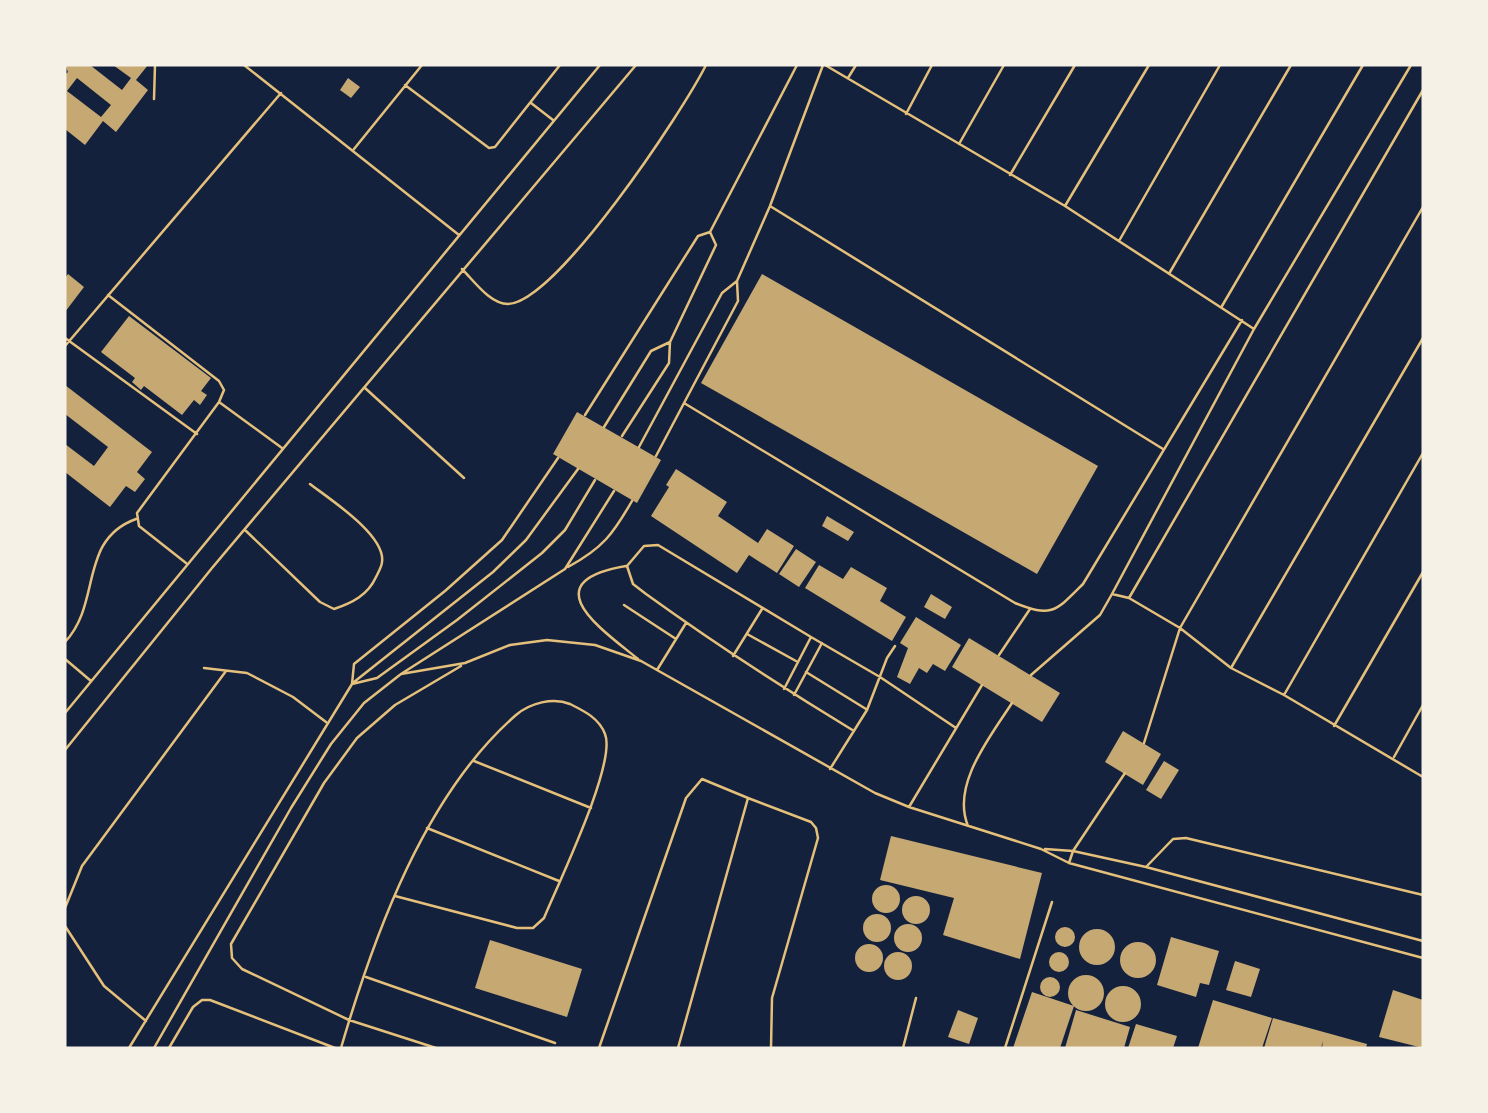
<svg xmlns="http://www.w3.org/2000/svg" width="1488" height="1113" viewBox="0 0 1488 1113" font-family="Karla,sans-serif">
	<rect width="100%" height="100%" fill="#14213d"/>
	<path fill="#c6a872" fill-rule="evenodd" d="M65,65H90L122,90L131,78L113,65H148L136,80L148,90L116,132L103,121L85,145L65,129V75L68,72ZM77,78L111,105L101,117L67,91Z
		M348,78L360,87L351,98L340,90Z
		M68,274L84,287L65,312V278Z
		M762,274L1098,466L1037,574L701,383Z
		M129,316L211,378L201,391L207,395L200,405L194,400L182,415L144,386L141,390L132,382L135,378L101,352Z
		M65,385L152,452L137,472L145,479L135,492L126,486L110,507L65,472V444L94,466L108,447L65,414Z
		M577,412L661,460L637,503L553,454Z
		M676,469L727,502L718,516L758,543L767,529L794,546L777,573L749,555L737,573L651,516L669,487L666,485Z
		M827,516L854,532L848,541L822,526Z
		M796,549L816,562L799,587L779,574Z
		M819,565L843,579L851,567L887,588L880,601L906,617L892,641L805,588Z
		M931,594L952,607L945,619L924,607Z
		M916,617L961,645L945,671L933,664L927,673L919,668L910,684L897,677L908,648L900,643Z
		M969,638L1060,693L1042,722L952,667Z
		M1123,731L1161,754L1143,785L1105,762Z
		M1164,761L1179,770L1161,799L1146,790Z
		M891,836L1042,873L1020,959L943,935L954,898L880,880Z
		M872 899a14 14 0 1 1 28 0a14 14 0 1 1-28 0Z
		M902 910a14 14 0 1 1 28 0a14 14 0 1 1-28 0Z
		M863 928a14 14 0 1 1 28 0a14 14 0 1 1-28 0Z
		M894 938a14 14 0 1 1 28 0a14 14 0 1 1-28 0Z
		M1055 937a10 10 0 1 1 20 0a10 10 0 1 1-20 0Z
		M1079 947a18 18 0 1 1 36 0a18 18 0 1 1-36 0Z
		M1171,937L1219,951L1209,985L1200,983L1196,997L1157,985Z
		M490,940L582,969L567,1017L475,988Z
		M1120 960a18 18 0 1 1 36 0a18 18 0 1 1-36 0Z
		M855 958a14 14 0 1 1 28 0a14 14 0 1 1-28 0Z
		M1049 962a10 10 0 1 1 20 0a10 10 0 1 1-20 0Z
		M884 966a14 14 0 1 1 28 0a14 14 0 1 1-28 0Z
		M1235,961L1260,969L1251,997L1226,990Z
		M1068 993a18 18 0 1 1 36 0a18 18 0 1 1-36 0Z
		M1040 987a10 10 0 1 1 20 0a10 10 0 1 1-20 0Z
		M1105 1004a18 18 0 1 1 36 0a18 18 0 1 1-36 0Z
		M1393,990L1423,1000V1048L1379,1037Z
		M1032,992L1074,1006L1060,1048H1013Z
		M1213,1000L1272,1018L1262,1048H1198Z
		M958,1010L978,1018L969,1044L948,1037Z
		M1076,1010L1130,1027L1124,1048H1065Z
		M1273,1018L1367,1044L1366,1048H1322L1323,1041L1321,1048H1264Z
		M1136,1024L1177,1036L1173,1048H1128Z"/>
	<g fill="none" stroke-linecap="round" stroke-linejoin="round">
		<path stroke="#e5c07b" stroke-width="2.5" d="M244,65L459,235
			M825,65L1065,206L1254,329
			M1411,65L1254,329L1112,594L1129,598L1180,628L1231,668L1284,695L1423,777
			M848,78L856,65
			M405,85L489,148L495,147L560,65
			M154,99L155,65
			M531,103L553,120
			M906,114L932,65
			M959,144L1004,65
			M354,149L422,65
			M1010,175L1075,65
			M770,206L1163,449
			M1065,206L1149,65
			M1119,241L1220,65
			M462,269C474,281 490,304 508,304C557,302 683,111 706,65
			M1170,272L1291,65
			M108,295L219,381L224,390L219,402
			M1222,306L1363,65
			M65,338L197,434
			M65,346L281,93
			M365,388L464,478
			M684,403L1015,603C1052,618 1056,611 1083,584L1242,320
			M585,415L698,236L710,232L797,65
			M604,427L651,351L670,342L716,245L710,232
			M622,436L669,363L670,342
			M639,447L722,293L737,281L770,206L823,65
			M656,456L738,301L737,281
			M245,530L320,602L334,609C352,603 368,595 376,577C378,573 382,566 382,562C386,535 328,498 310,484
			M186,563L139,526L137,513L219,402L282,448
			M626,566C532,582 601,629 638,659
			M568,567C603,548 613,534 632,501
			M1129,598L1423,90
			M624,605L676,639
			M747,634L796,661
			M811,637L880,677L956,728
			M65,642C102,603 78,540 136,519
			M999,655L1030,609
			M733,656L762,609
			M65,659L91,681
			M204,668L247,673L293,697L326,722
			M1231,668L1423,338
			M657,670L686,623
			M806,672L866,709
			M401,674L465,663L510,645L547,640L595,645L641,661L875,793L909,807L1041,849L1069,863L1423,958
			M1031,675L1100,615L1112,594
			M354,682L493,572L526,540L578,469
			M352,684L354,664L445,591L502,540L558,458
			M784,689L811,637L658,545L644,546L627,566L633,584L646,594C714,643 783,688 854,731
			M794,695L822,643
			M1284,695L1423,453
			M65,713L600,65
			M1334,726L1423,572
			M1144,743L1180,628L1423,207
			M65,750L212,568L636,65
			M1394,757L1423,705
			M474,761L591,808
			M830,769L867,710L887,658L895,646
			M748,798L811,822L816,828L818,838L772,998L771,1048
			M909,807L982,685
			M968,826C951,785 990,737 1012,703
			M427,828L559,881
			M1045,849L1073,851L1146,867L1423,941
			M1069,863L1073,851L1125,773
			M1147,866L1173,839L1186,838L1423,895
			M65,908L82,866L226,671
			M65,926L104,986L146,1021
			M366,977L555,1043
			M129,1048L352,684L377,678L457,620L542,553L565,530L595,480
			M154,1048L291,808L331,744L364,703L401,674L565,569L614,491
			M169,1048L193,1007L202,1000H210L335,1048
			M341,1048C374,935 425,794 516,715C530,703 553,697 570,704C584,711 599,718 605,734C617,763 557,886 544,918L533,928H517L395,896
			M436,1048L349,1020L242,969L232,958L231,944L324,783L357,738L395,705L461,666
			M599,1048L686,798L702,779L748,798L678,1048
			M903,1048L916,998
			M1005,1048L1052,902"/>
	</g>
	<rect width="1488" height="1113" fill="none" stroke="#f6f1e7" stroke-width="133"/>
</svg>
